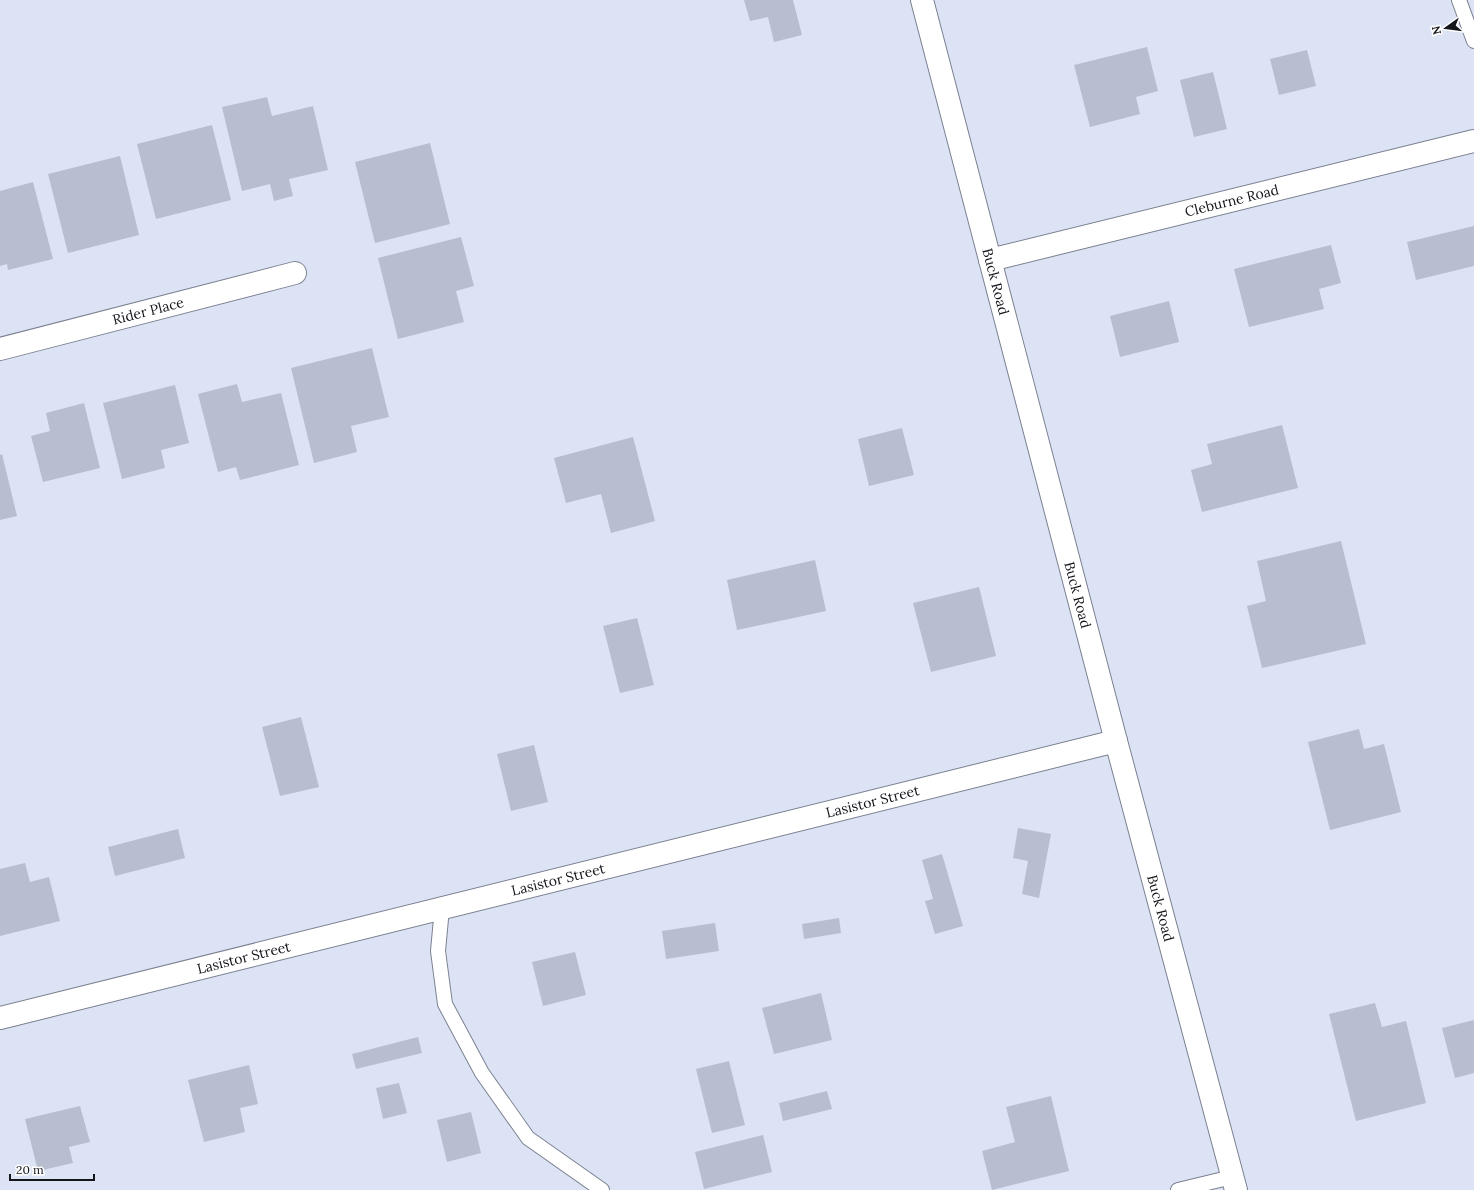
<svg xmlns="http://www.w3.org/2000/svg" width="1474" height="1190" viewBox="0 0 1474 1190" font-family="Lora,serif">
	<rect width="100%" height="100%" fill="#dce3f4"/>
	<path fill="#b7becf" d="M744,0H793L802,35L774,42L768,17L750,21Z
		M1147,47L1158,91L1136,97L1140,114L1090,127L1074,65Z
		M1307,50L1316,86L1279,95L1270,59Z
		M1213,72L1227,129L1194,137L1180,80Z
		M267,97L272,116L313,106L328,170L289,179L293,196L274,201L270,184L242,191L222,107Z
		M212,125L231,200L156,219L137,144Z
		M430,143L450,224L375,243L355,162Z
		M120,156L139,235L68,253L48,174Z
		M33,182L53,259L8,270L7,264L0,266V191Z
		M1474,226V266L1416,280L1407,242Z
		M461,237L474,286L456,291L464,322L398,339L378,258Z
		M1331,245L1341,283L1319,289L1324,309L1249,327L1234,269Z
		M1169,301L1179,342L1120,357L1110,316Z
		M372,348L389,417L351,426L357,452L314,463L291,368Z
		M237,384L242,402L281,393L299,465L240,480L236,467L218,472L198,394Z
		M175,385L189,443L161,450L165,468L122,479L103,403Z
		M84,403L100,468L43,482L31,436L50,431L46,413Z
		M1282,425L1298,488L1202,512L1191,470L1212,464L1207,444Z
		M902,428L914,475L869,486L858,439Z
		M633,437L655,521L611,533L601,494L566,503L554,458Z
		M2,454L17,516L0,520V455Z
		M1341,541L1366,644L1262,668L1247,606L1266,601L1257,561Z
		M815,560L826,611L737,630L727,580Z
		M979,587L996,656L931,672L913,603Z
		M637,618L654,685L620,693L603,626Z
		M301,717L319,787L280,796L262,727Z
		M1359,729L1364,749L1384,744L1401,812L1330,830L1308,742Z
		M534,745L548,802L511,811L497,754Z
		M1018,828L1051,834L1039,898L1022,894L1028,861L1013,858Z
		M178,829L185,858L115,876L108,847Z
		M942,854L963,926L935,934L925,901L933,899L922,860Z
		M25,863L30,882L49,877L60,921L0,936V869Z
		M839,918L841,933L804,939L802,924Z
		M715,923L719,951L666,959L662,931Z
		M575,952L586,995L543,1006L532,962Z
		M821,993L832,1040L774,1054L762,1008Z
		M1375,1003L1382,1027L1406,1021L1426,1103L1356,1121L1329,1014Z
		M1474,1020V1073L1455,1078L1442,1028Z
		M418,1037L422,1053L356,1069L352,1054Z
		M729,1061L745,1125L712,1133L696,1069Z
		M249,1065L258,1104L240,1108L245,1132L204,1142L188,1080Z
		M399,1083L407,1113L383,1119L376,1088Z
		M827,1091L832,1109L783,1121L779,1103Z
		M1051,1096L1069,1171L992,1190L982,1151L1015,1142L1006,1107Z
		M80,1106L90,1142L69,1147L73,1163L38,1171L25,1119Z
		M471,1112L481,1153L447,1162L437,1120Z
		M763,1135L772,1172L704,1189L695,1152Z"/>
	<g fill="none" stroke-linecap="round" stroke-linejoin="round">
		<g stroke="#7b8191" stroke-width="16">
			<path id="service" d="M1459,0L1474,41
				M442,908L438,951L445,1004L482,1073L528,1138L602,1190
				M1178,1190L1232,1177"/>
		</g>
		<g stroke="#7b8191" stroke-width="24">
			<g id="minor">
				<path id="s1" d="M990,260L1474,141"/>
				<path id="s2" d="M0,349L295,273"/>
				<path id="s3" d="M0,1018L1116,741"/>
			</g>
		</g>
		<g stroke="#7b8191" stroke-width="24">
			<g id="tertiary">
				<path id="s4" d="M922,0L1116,741L1236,1190"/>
			</g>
		</g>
		<use href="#service" stroke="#fff" stroke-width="14"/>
		<use href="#minor" stroke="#fff" stroke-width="22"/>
		<use href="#tertiary" stroke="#fff" stroke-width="22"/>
	</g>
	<g text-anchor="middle" stroke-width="4" stroke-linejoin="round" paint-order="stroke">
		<g font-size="14" fill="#13151b" stroke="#fff">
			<text dy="5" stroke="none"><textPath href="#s1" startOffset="249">Cleburne Road</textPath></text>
			<text dy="5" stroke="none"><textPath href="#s4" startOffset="291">Buck Road</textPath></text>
			<text dy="5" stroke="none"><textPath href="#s2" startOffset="153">Rider Place</textPath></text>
			<text dy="5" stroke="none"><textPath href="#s4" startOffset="615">Buck Road</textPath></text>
			<text dy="5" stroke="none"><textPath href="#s3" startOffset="899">Lasistor Street</textPath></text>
			<text dy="5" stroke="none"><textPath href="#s3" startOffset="575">Lasistor Street</textPath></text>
			<text dy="5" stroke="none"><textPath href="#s4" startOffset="939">Buck Road</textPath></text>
			<text dy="5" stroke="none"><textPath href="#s3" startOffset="251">Lasistor Street</textPath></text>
		</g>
	</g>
	<g transform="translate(1446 28) rotate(256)" stroke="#ffffff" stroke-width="3" paint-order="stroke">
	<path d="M0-3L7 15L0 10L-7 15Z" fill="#13151b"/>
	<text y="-6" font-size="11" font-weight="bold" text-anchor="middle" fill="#13151b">N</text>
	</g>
	<path d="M10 1174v6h84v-6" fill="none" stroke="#13151b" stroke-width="2"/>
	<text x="16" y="1174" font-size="12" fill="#13151b" stroke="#ffffff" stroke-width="3" paint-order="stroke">20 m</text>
</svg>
